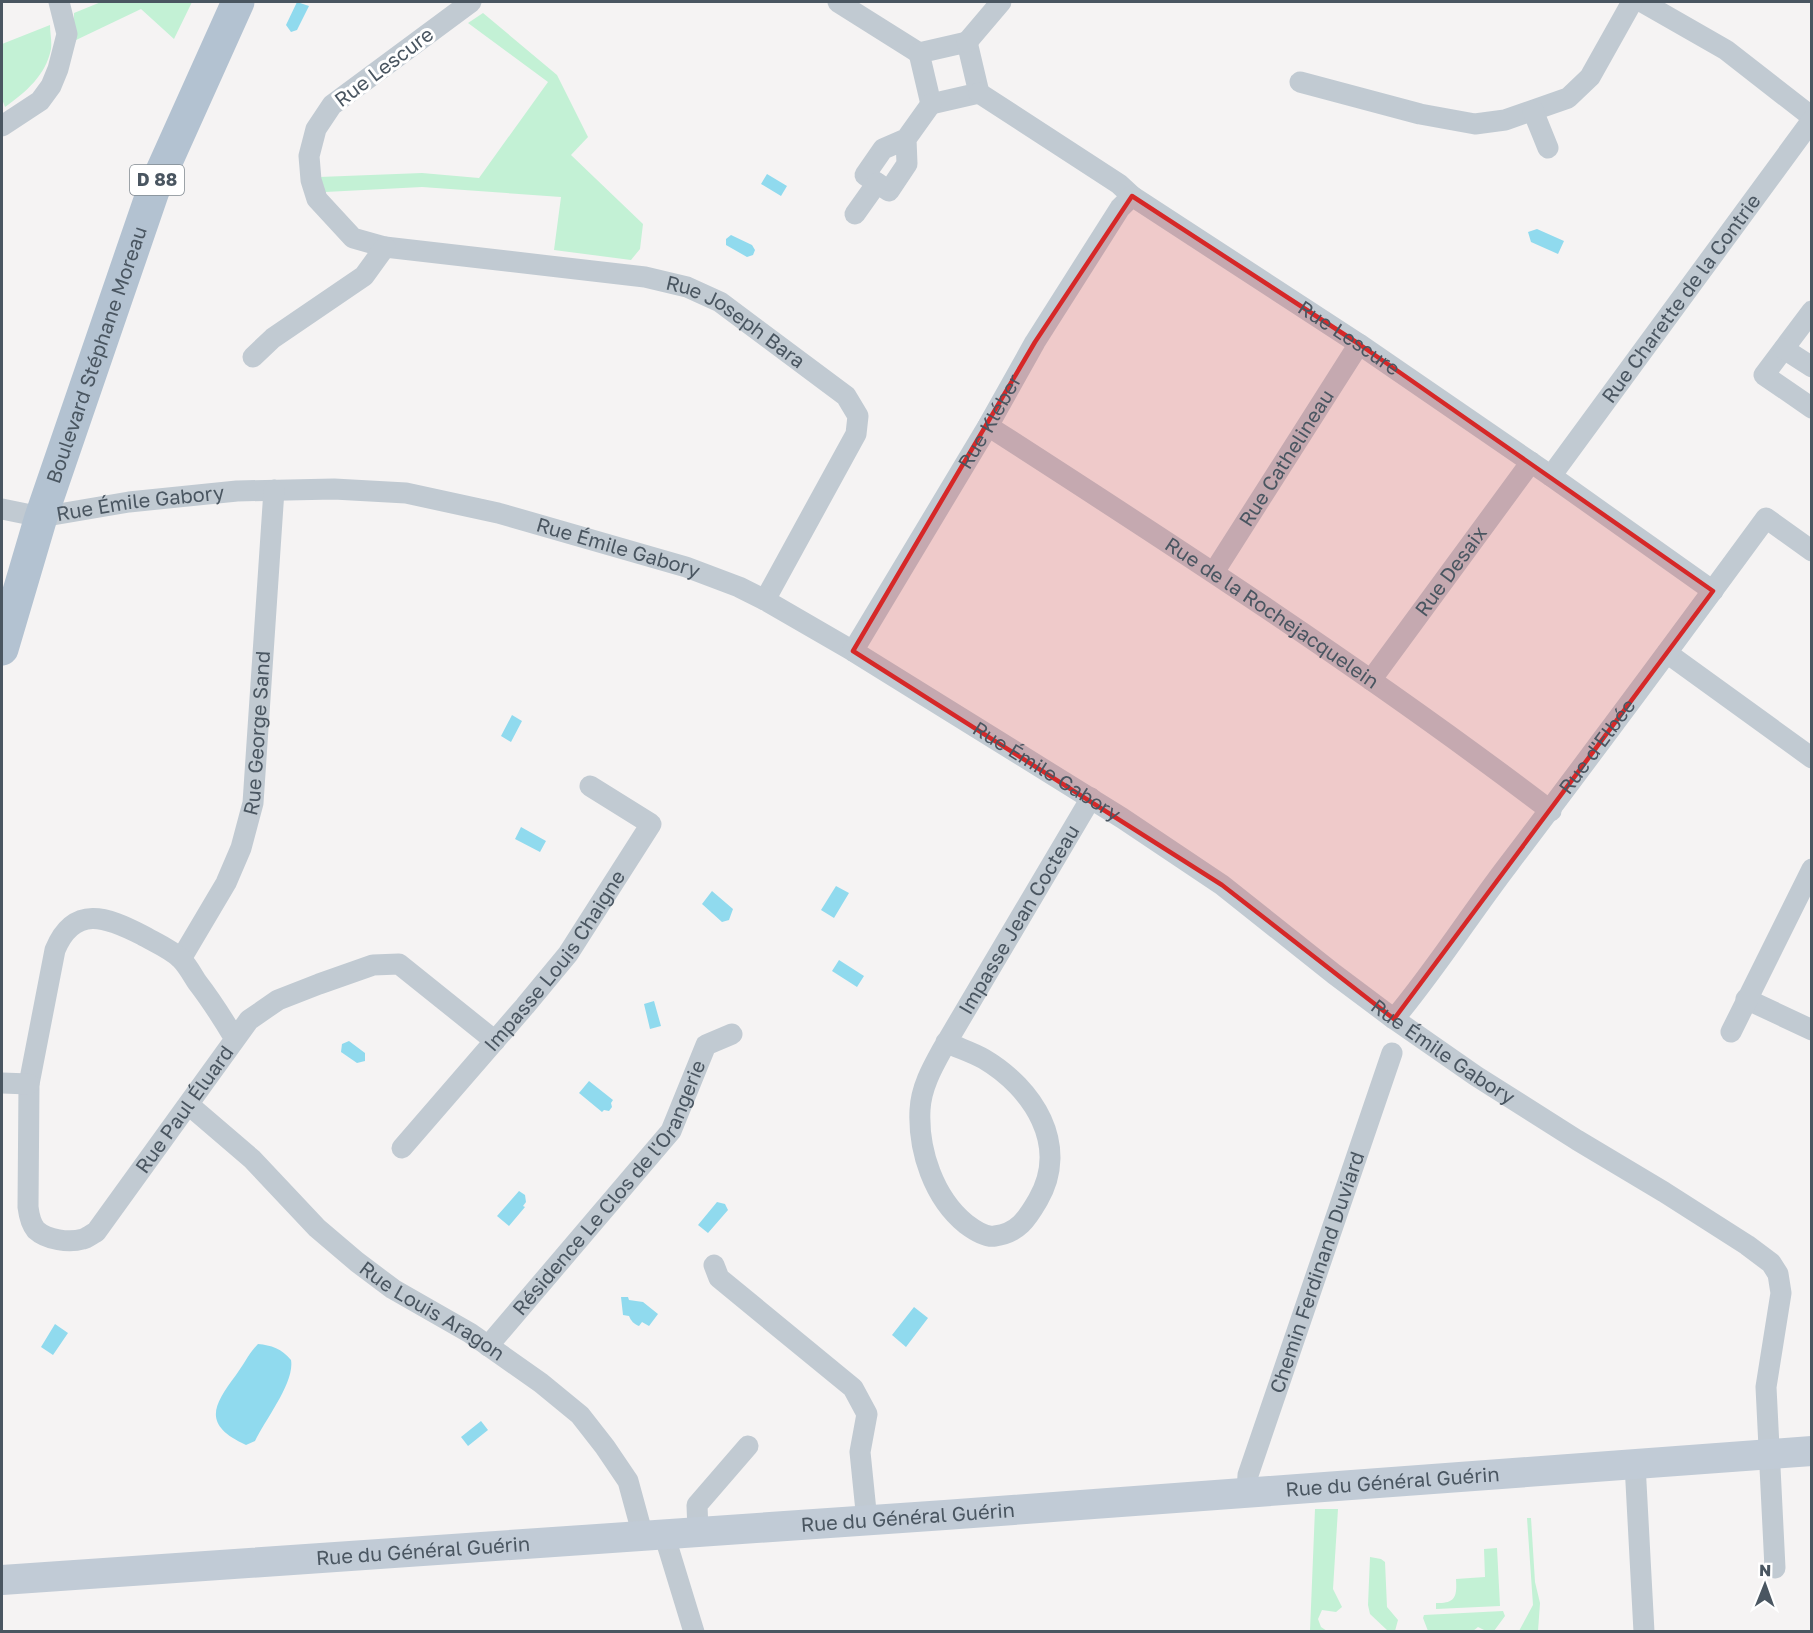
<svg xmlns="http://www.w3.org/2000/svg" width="1813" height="1633" viewBox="0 0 1813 1633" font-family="'Golos Text',sans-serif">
	<rect width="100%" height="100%" fill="#f5f3f3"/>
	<path fill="#c3f1d5" d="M101,2H192L174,39L141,9L74,41V13Z
		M483,13L557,75L588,137L571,155L643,224L640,249L631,260L554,250L561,197L422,187L325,192L319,177L422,173L479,178L548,82L468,23Z
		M50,25C50,32 52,41 51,49C46,75 26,92 5,107L2,99V44Z
		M1315,1509H1338L1333,1589L1342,1607L1336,1612L1322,1610L1318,1619L1321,1627L1327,1631H1310Z
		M1527,1518H1531L1535,1582L1540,1603L1538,1631H1519L1533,1605Z
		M1497,1548L1500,1606L1436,1609V1603C1456,1604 1457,1596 1456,1579L1485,1577L1484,1549Z
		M1370,1557L1381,1559L1385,1562L1387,1607L1398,1620L1395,1631H1388L1370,1614L1368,1605Z
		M1503,1611L1505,1616L1494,1631H1486L1478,1627L1473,1631H1428L1423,1618L1424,1615Z"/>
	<path fill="#90daee" d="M297,2L309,6L297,30L291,32L286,25Z
		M767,174L787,186L781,196L761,184Z
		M1537,229L1564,241L1558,254L1531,242L1528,232Z
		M731,235L752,245L755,250L753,255L747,257L726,245V239Z
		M512,715L522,721L511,742L501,736Z
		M521,827L546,841L540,852L515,839Z
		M836,886L849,893L834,918L821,910Z
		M712,891L733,909L729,920L722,922L702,904Z
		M839,960L864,976L857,987L832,971Z
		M654,1001L661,1026L650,1029L644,1004Z
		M349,1041L365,1053V1061L357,1063L341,1052L342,1044Z
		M589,1081L613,1100L611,1103L612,1107L609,1111L604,1110L602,1112L579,1093Z
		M519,1191L525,1195L526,1202L523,1206L525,1207L509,1226L497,1216Z
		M717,1202L725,1204L728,1210L708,1233L698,1225Z
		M621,1297H628L629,1300L643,1302L658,1314L649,1326L642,1322L639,1326C634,1324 631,1321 629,1316L623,1315Z
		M914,1307L928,1318L906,1347L892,1335Z
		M55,1324L68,1333L53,1355L41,1347Z
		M258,1344C271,1345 282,1349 291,1360C295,1382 265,1420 255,1441L246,1445C203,1425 212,1407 236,1375C243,1366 249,1353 258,1344Z
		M481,1421L488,1430L468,1446L461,1437Z"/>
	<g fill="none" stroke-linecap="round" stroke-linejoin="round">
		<g stroke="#c1cad2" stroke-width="21">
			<path id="s1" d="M471,2L332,105L316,129L309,156L311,180L317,199L353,238L385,247L645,277L687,287L720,302L846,396L858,416L856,434L765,600"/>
			<path d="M838,2L919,53"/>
			<path d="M1642,2L1726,50L1812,117"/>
			<path d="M967,42L979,93L931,104L919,53Z"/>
			<path d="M967,42L1001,2"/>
			<path d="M1300,82L1420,114L1475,124L1505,120L1568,98L1590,77L1632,2"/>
			<path id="s2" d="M979,93L1119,184L1132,196L1359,344L1551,476L1713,591"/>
			<path d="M1533,111L1548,148"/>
			<path d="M2,126L40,101L51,86L58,69L67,34L59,2"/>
			<path d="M906,139L907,164L889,191L865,175L883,149L906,139L931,104"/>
			<path d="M855,214L877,183"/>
			<path d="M1812,311L1764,375L1812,408"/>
			<path d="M1784,349L1812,367"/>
			<path d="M253,357L273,338L364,276L385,247"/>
			<path id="s3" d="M988,426C1179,549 1370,673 1551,811"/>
			<path id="s4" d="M1551,476L1812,120"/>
			<path id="s5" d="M2,509L41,517L129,502L237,491L334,489L406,493L498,513L686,567L739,587L765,600L853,651L1122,818L1222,885L1334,974L1394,1019L1476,1076L1577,1140L1664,1192L1747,1245L1771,1263L1778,1274L1781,1293L1766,1387L1775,1568"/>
			<path id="s6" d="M1214,572L1359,344"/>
			<path id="s7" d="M853,651L988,426L1035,342L1120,208L1132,196"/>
			<path d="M1667,653L1812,758"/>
			<path id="s8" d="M1371,680L1531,462"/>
			<path id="s9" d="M181,959L226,883L241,848L253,803L274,490"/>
			<path d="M1746,999L1812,1030"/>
			<path id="s10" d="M1394,1019C1435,970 1469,916 1508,865C1595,750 1681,634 1766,518L1812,551"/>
			<path d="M1731,1032L1812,869"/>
			<path id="s11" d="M235,1039C223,1019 211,1000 197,982C192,974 187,965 181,959C171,949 154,942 142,935C107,917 74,904 55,950L29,1084L28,1207C29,1215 31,1224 36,1230C47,1240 69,1243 83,1239C87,1238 92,1234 96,1232L249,1020L278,1000L319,984L373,965L399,964L495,1041"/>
			<path id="s12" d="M946,1042C958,1048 972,1052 984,1059C1033,1088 1070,1145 1038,1200C1027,1219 1018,1233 995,1236C986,1238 974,1230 966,1224C934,1198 918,1151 920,1110C921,1088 932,1068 942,1050L1091,798"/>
			<path d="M2,1083L29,1084"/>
			<path id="s13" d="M189,1105L252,1159L317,1228L357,1262L393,1289L470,1333L541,1383L580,1415L605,1447L628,1481L643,1536"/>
			<path id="s14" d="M402,1148L525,1006L568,954L651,824L590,786"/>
			<path d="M714,1265L719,1278L853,1388L867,1414L860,1452L867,1521"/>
			<path id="s15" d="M488,1346L671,1131L706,1045L732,1034"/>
			<path d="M1635,1464L1644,1632"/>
			<path id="s16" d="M1247,1492L1248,1475L1392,1053"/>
			<path d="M698,1532L697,1505L748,1446"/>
			<path d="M664,1534L694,1632"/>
		</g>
		<path stroke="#c1cbd6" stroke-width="30" id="s17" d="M2,1580L945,1515L1812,1451"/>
		<path stroke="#b3c2d1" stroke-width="33" id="s18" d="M2,649L41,517L153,191L238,2"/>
	</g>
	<path fill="#d62828" fill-opacity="0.2" stroke="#d62828" stroke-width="4.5" stroke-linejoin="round" d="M1132,196L1359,344L1713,591L1394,1019L1222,885L853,651L1035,342Z"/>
	<g text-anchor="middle" stroke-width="6" stroke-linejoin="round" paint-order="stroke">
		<rect fill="#fff" stroke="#808990" stroke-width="1.5" x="130" y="165" width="54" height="30" rx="4.5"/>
		<g font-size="18" font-weight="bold" fill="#4a5661">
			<text x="157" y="186">D 88</text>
		</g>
		<g font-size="20" fill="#4a5661" stroke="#fff">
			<text transform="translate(384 67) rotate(-37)" y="7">Rue Lescure</text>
			<text dy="7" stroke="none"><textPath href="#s4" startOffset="220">Rue Charette de la Contrie</textPath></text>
			<text dy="7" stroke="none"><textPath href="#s1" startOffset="724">Rue Joseph Bara</textPath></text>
			<text dy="7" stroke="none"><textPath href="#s2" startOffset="444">Rue Lescure</textPath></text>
			<text dy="7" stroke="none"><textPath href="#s18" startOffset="309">Boulevard Stéphane Moreau</textPath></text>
			<text dy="7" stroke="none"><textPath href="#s7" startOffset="267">Rue Kléber</textPath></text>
			<text dy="7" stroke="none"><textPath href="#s6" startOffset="135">Rue Cathelineau</textPath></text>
			<text dy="7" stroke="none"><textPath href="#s5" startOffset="140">Rue Émile Gabory</textPath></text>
			<text dy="7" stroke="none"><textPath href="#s5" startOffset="626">Rue Émile Gabory</textPath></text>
			<text dy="7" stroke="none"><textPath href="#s8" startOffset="135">Rue Desaix</textPath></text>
			<text dy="7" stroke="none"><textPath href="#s3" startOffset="340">Rue de la Rochejacquelein</textPath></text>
			<text dy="7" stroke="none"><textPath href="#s9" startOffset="243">Rue George Sand</textPath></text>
			<text dy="7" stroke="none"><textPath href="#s10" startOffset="340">Rue d'Elbée</textPath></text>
			<text dy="7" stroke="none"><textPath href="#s5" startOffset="1112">Rue Émile Gabory</textPath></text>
			<text dy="7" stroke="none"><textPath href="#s12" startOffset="644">Impasse Jean Cocteau</textPath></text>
			<text dy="7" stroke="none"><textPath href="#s14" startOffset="242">Impasse Louis Chaigne</textPath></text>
			<text dy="7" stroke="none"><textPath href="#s5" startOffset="1598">Rue Émile Gabory</textPath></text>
			<text dy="7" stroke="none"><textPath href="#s11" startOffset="747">Rue Paul Éluard</textPath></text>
			<text dy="7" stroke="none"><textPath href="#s15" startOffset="201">Résidence Le Clos de l'Orangerie</textPath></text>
			<text dy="7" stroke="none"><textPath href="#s16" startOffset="231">Chemin Ferdinand Duviard</textPath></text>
			<text dy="7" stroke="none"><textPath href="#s13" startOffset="320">Rue Louis Aragon</textPath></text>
			<text dy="7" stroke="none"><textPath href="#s17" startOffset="1394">Rue du Général Guérin</textPath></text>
			<text dy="7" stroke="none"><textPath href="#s17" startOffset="908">Rue du Général Guérin</textPath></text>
			<text dy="7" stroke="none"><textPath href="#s17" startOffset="422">Rue du Général Guérin</textPath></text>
		</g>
	</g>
	<rect width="1813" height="1633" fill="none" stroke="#4a5661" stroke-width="6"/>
	<g transform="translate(1765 1585) rotate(1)" stroke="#ffffff" stroke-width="4.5" paint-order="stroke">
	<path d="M0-4.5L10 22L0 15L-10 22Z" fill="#4a5661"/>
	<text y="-9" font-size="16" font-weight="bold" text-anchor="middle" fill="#4a5661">N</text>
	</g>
</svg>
